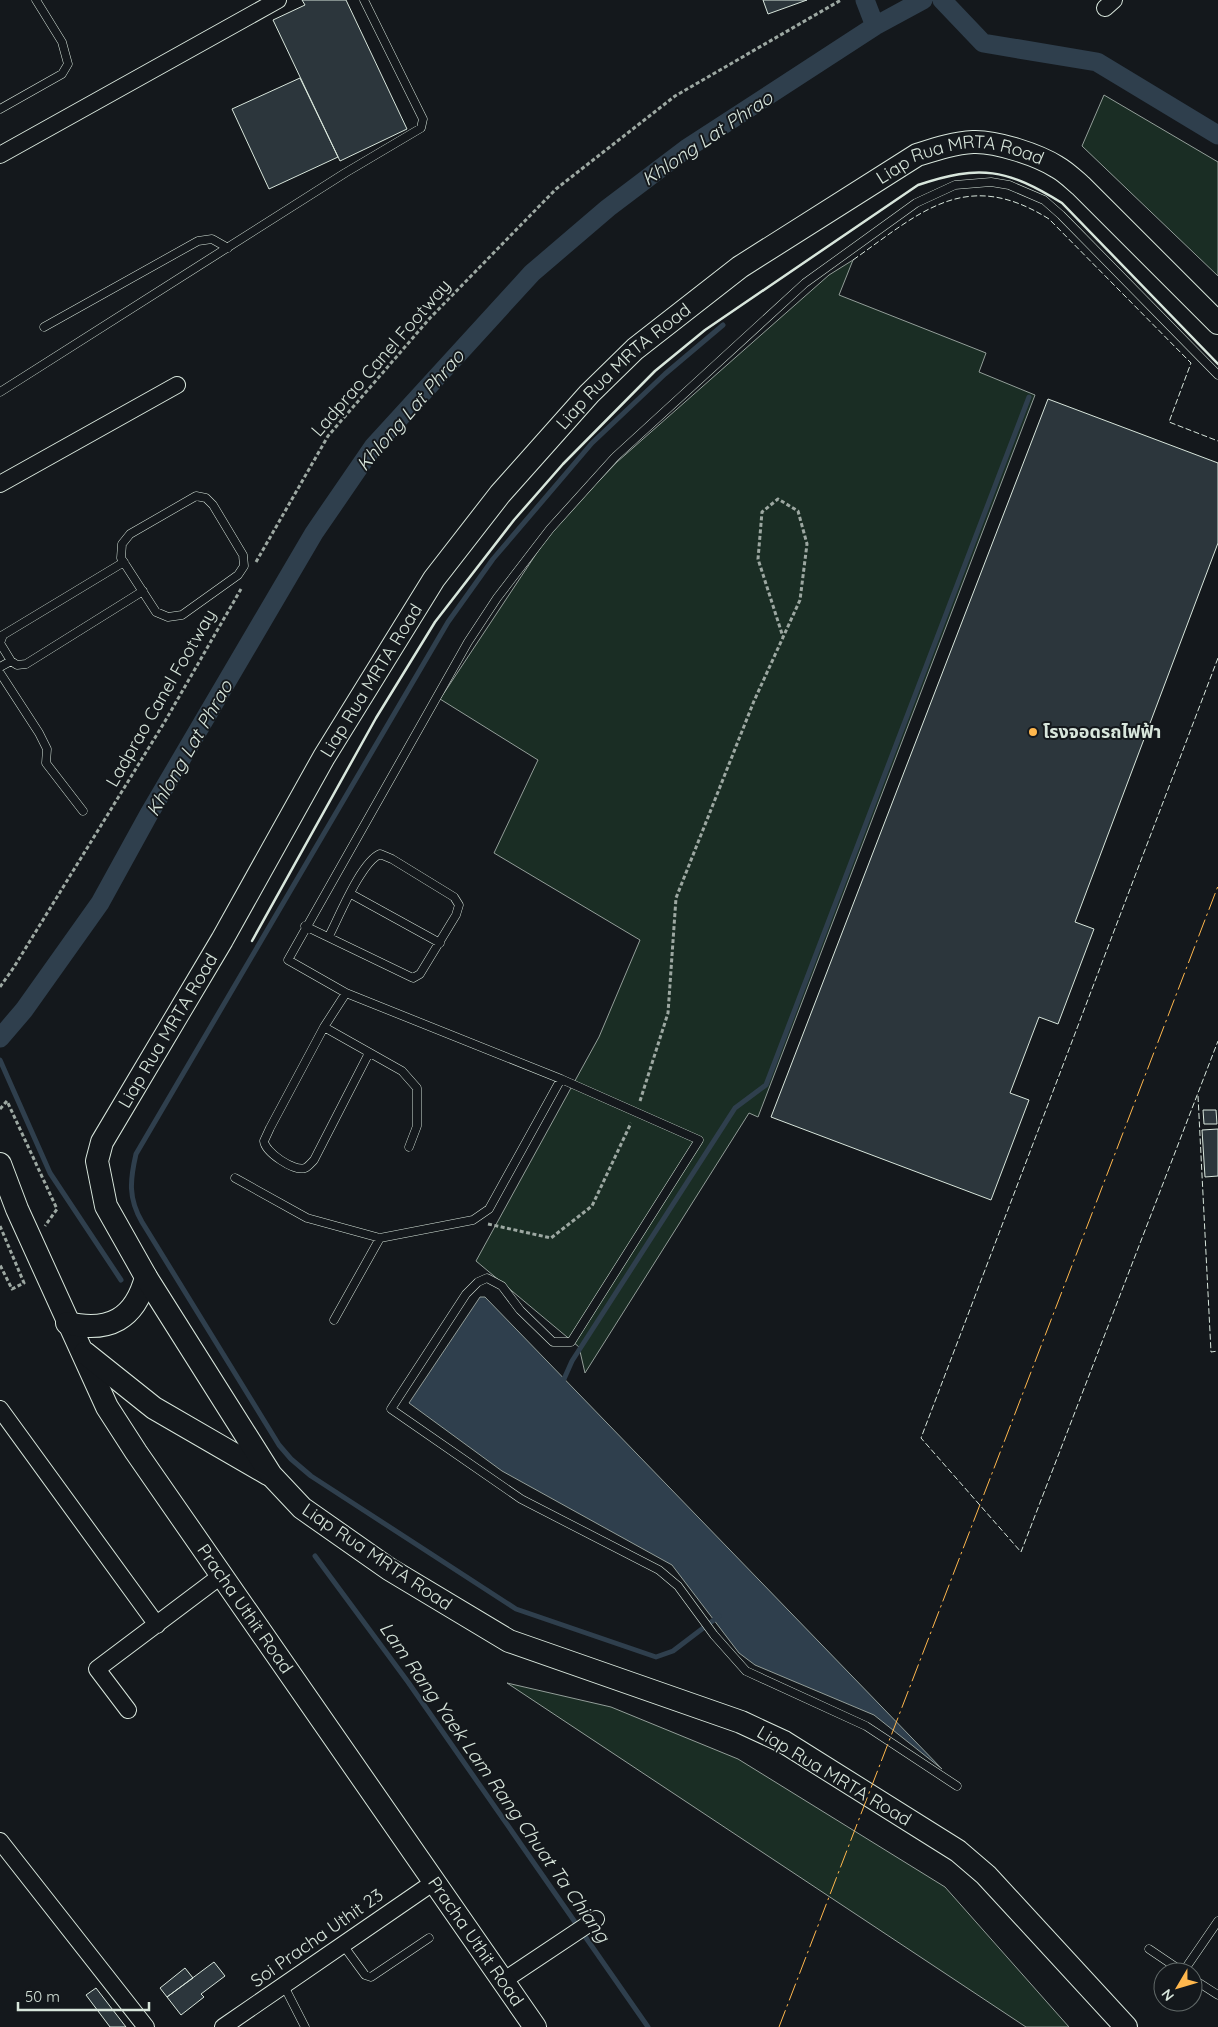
<svg xmlns="http://www.w3.org/2000/svg" width="1218" height="2027" viewBox="0 0 1218 2027" font-family="Quicksand,'Noto Sans Thai',sans-serif">
	<rect width="100%" height="100%" fill="#14181c"/>
	<path fill="#1a2d24" stroke="#939e99" d="M1104,95L1218,162V276L1082,146Z
		M853,260L839,295L986,353L979,372L1035,395L758,1117L749,1113L585,1373L579,1347L476,1261L599,1037L640,940L494,853L538,760L440,699L552,530L617,462L829,275Z
		M507,1683L611,1707L738,1759L945,1887L1069,2027H1026Z"/>
	<path fill="#2f3f4d" stroke="#939e99" d="M480,1297H485L942,1769L874,1715L755,1665L739,1653L672,1565L502,1471L409,1403Z"/>
	<g fill="none" stroke-linecap="round" stroke-linejoin="round">
		<path stroke="#2f3f4d" stroke-width="5" d="M0,1060L50,1173L121,1280
			M564,1379L572,1361L735,1108L766,1085L1029,397
			M315,1556L408,1682L648,2027
			M719,1616L673,1651L656,1657L516,1609L311,1476L291,1459L279,1445L142,1222C128,1198 130,1180 136,1154L448,622L493,559L592,443L665,374L723,325"/>
		<path stroke="#2f3f4d" stroke-width="19" d="M865,0L875,26
			M942,0L983,43L1097,62L1218,135
			M0,1038L24,1010L100,903L149,814L314,533L373,447L532,273L608,208L686,149L875,26L923,0"/>
	</g>
	<path fill="#2c363c" stroke="#d8e6dc" d="M302,0H346L407,129L340,161L273,20L305,5Z
		M763,0H807L768,14Z
		M300,78L338,157L269,189L232,109Z
		M1048,399L1218,463V543L1075,922L1094,929L1058,1024L1039,1017L1010,1093L1029,1100L991,1200L771,1117Z
		M1203,1110H1216L1217,1124H1204Z
		M1218,1129V1176L1205,1177L1202,1130Z
		M214,1962L225,1976L201,1994L204,1997L181,2015L167,1997Z
		M185,1968L193,1978L167,1997L160,1988Z
		M96,1988L126,2027H110L86,1995Z"/>
	<g fill="none" stroke-linecap="round" stroke-linejoin="round">
		<g stroke="#d8e6dc" stroke-width="9">
			<path id="lane" d="M0,109L62,74L68,64L62,42L36,0
				M44,327L198,241L212,239L228,248
				M0,392L345,173L421,128L423,119L364,0
				M196,496L206,498L213,505L243,555L244,566L238,575L182,615L168,617L156,612L121,558L122,544L130,534Z
				M124,562L3,635L0,643L11,661L17,665L26,664L143,591
				M0,667L11,661
				M0,673L39,733L47,749L46,763L83,811
				M351,894L440,943
				M305,926L413,978L420,974L456,915L459,905L454,897L392,859L380,854C361,862 339,917 329,936
				M346,993L324,1027L270,1128L264,1141C265,1152 294,1172 305,1168C308,1167 311,1163 314,1160L369,1053
				M324,1027L402,1071L417,1088V1126L409,1147
				M235,1178L307,1218L380,1238L473,1220L489,1209L561,1079
				M334,1320L380,1238
				M957,1786L866,1726L746,1671L714,1635L678,1586L659,1570L521,1499L391,1409L466,1294L478,1282L487,1278L502,1286L520,1310L553,1342H571L699,1140L561,1079L346,993L288,960L468,642L497,598L550,529L615,457L805,283L916,203L955,185L991,182L1009,185L1044,200L1061,215L1218,375
				M343,1945L365,1975L371,1977L429,1938
				M1149,1949L1183,1972
				M1183,1972L1218,1921
				M1193,1979L1218,1995
				M284,1986L305,2027"/>
		</g>
		<g stroke="#d8e6dc" stroke-width="18">
			<path id="street" d="M1105,8L1114,0
				M0,155L278,0
				M0,484L177,385
				M0,1409L157,1625
				M128,1710L97,1669L222,1575
				M0,1841L146,2027
				M503,1981L596,1919
				M223,2027L434,1882"/>
		</g>
		<g stroke="#d8e6dc" stroke-width="24">
			<g id="secondary">
				<path id="s1" d="M0,1164L17,1209L107,1407L136,1452L535,2027"/>
				<path d="M67,1323C109,1333 135,1319 146,1277"/>
				<path d="M85,1353L154,1408L268,1474"/>
				<path id="s2" d="M1126,2027L986,1875L958,1851L784,1742L741,1722L509,1641L389,1569L302,1508L271,1475L146,1277L106,1206L97,1161L102,1142L222,940L324,757L434,579L500,494L589,394L635,349L740,267L917,155C936,149 954,143 973,142C996,141 1038,155 1057,167C1066,172 1074,180 1081,186L1218,323"/>
			</g>
		</g>
		<path stroke="#9da8a2" stroke-width="3" stroke-dasharray="4 2.5" stroke-linecap="butt" d="M256,562L328,436L430,318L556,189L675,96L841,0
			M0,987L14,967L164,723L241,589
			M640,1101L668,1013L676,898L754,701L800,600L807,544L798,511L778,499L762,512L758,559L783,637
			M0,1109L7,1101L57,1209L45,1226
			M488,1224L551,1238L592,1206L631,1123
			M0,1226L24,1283L12,1289L0,1265"/>
		<use href="#lane" stroke="#14181c" stroke-width="8"/>
		<use href="#street" stroke="#14181c" stroke-width="16"/>
		<use href="#secondary" stroke="#14181c" stroke-width="22"/>
		<path stroke="#d8e6dc" stroke-width="1" stroke-dasharray="6 2.5" stroke-linecap="butt" d="M853,260C921,212 966,167 1049,219L1191,363L1169,422L1218,441
			M1218,658L921,1438L1021,1552L1218,1041
			M1198,1096L1211,1352L1218,1351"/>
		<path stroke="#d8e6dc" stroke-width="2.5" d="M252,941L376,718L435,622L514,520L563,464L655,371L705,330L918,185C980,164 1007,169 1062,203L1218,364"/>
		<path stroke="#ffb74d" stroke-width="1" stroke-dasharray="18 4 2.5 4" stroke-linecap="butt" d="M779,2027L1218,886"/>
	</g>
	<circle fill="#ffb74d" stroke="#14181c" stroke-width="2" cx="1033" cy="732" r="5"/>
	<g text-anchor="middle" stroke-width="4" stroke-linejoin="round" paint-order="stroke">
		<g font-size="18" fill="#d8e6dc" stroke="#14181c">
			<text dy="6" stroke="none"><textPath href="#s2" startOffset="2759">Liap Rua MRTA Road</textPath></text>
			<text transform="translate(381 358) rotate(-49)" y="6">Ladprao Canel Footway</text>
			<text dy="6" stroke="none"><textPath href="#s2" startOffset="2354">Liap Rua MRTA Road</textPath></text>
			<text dy="6" stroke="none"><textPath href="#s2" startOffset="1949">Liap Rua MRTA Road</textPath></text>
			<text transform="translate(161 698) rotate(-60)" y="6">Ladprao Canel Footway</text>
			<text dy="6" stroke="none"><textPath href="#s2" startOffset="1544">Liap Rua MRTA Road</textPath></text>
			<text transform="translate(377 1557) rotate(34)" y="6">Liap Rua MRTA Road</text>
			<text dy="6" stroke="none"><textPath href="#s1" startOffset="510">Pracha Uthit Road</textPath></text>
			<text transform="translate(834 1776) rotate(31)" y="6">Liap Rua MRTA Road</text>
			<text transform="translate(317 1938) rotate(-35)" y="6">Soi Pracha Uthit 23</text>
			<text dy="6" stroke="none"><textPath href="#s1" startOffset="915">Pracha Uthit Road</textPath></text>
		</g>
		<g font-size="18" font-weight="bold" fill="#d8e6dc" stroke="#14181c" text-anchor="start">
			<text x="1043" y="738">โรงจอดรถไฟฟ้า</text>
		</g>
		<g font-size="19" font-style="italic" fill="#d8e6dc" stroke="#14181c">
			<text transform="translate(707 138) rotate(-34)" y="7">Khlong Lat Phrao</text>
			<text transform="translate(410 410) rotate(-49)" y="7">Khlong Lat Phrao</text>
			<text transform="translate(189 748) rotate(-60)" y="7">Khlong Lat Phrao</text>
			<text transform="translate(495 1782) rotate(55)" y="7">Lam Rang Yaek Lam Rang Chuat Ta Chiang</text>
		</g>
	</g>
	<g transform="translate(1178 1987) rotate(232)"><circle r="24" fill="#14181c" stroke="#626a69"/>
	<path d="M0-4L9 19L0 12L-9 19Z" fill="#ffb74d"/>
	<text y="-8" font-size="14" font-weight="bold" text-anchor="middle" fill="#d8e6dc">N</text>
	</g>
	<path d="M18 2002v8h131v-8" fill="none" stroke="#d8e6dc" stroke-width="2.5"/>
	<text x="25" y="2002" font-size="15" fill="#d8e6dc" stroke="#14181c" stroke-width="4" paint-order="stroke">50 m</text>
</svg>
